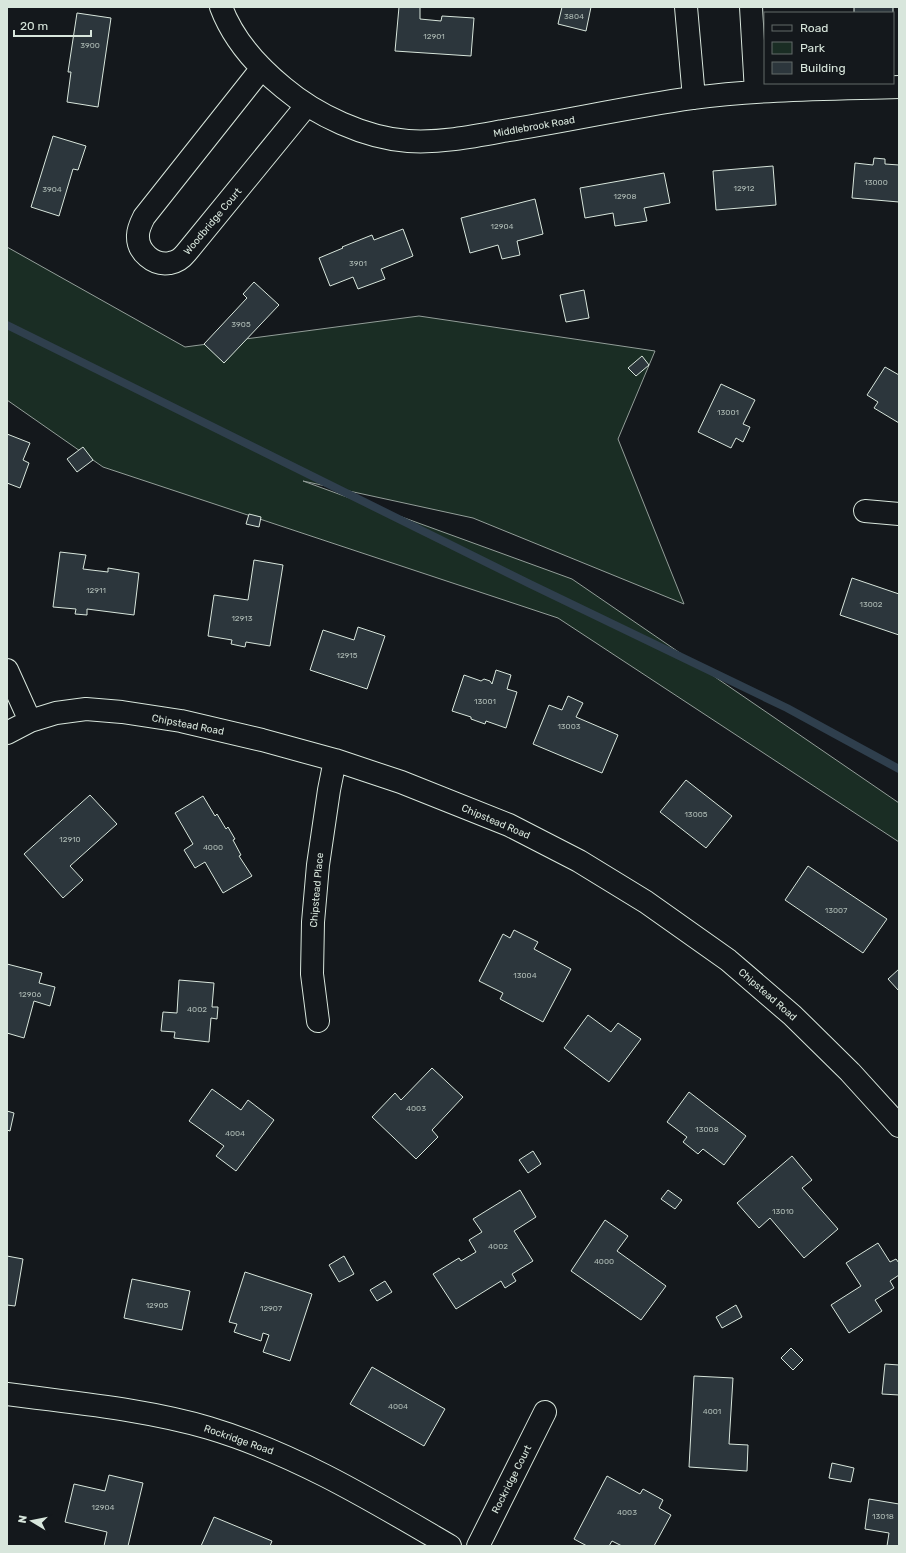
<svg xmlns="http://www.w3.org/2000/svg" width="906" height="1553" viewBox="0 0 906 1553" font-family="Rubik,sans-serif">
	<rect width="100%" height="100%" fill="#14181c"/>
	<path fill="#1a2d24" stroke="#939e99" d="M7,247L185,347L419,316L655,351L618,439L684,604L473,518L303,481L572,579L899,803V842L558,618L103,467L7,400Z"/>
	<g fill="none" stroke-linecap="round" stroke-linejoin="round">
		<path stroke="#2f3f4d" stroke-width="8" d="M7,325L530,584L787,708L899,769"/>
	</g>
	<path fill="#2c363c" stroke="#d8e6dc" d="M399,7H420V19L441,21L442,16L474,18L471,56L395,51Z
		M562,7H591L586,31L558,24Z
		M854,7H893V13H854Z
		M77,13L111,18L98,107L67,102L71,72H68Z
		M53,136L86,146L78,170L73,169L59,216L31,207Z
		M874,158L885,159V164L899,165V202L852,198L855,163L873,165Z
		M773,166L776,205L716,210L713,171Z
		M664,173L670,203L644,208L647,221L615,226L613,213L585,218L580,188Z
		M535,199L543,234L517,241L520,255L502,259L498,245L470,253L461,218Z
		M403,229L413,256L381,269L385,279L358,289L353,277L330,286L319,258L343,248L342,247L372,235L374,240Z
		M254,282L279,305L224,363L204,344L247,298L243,294Z
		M584,290L589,318L566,322L560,295Z
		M642,356L649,365L636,376L628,368Z
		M885,367L899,375V423L874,408L878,402L867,395Z
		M721,384L755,400L743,424L750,427L743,442L736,438L731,448L698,432Z
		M7,434L30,443L23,460L29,463L20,488L7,483Z
		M83,447L93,460L77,472L67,459Z
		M249,514L261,517L259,527L246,524Z
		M60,552L86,555L83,569L108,572V568L139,573L134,615L87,609V615L75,614L76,609L53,607Z
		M254,560L283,565L270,646L246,642L245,647L231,644L232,640L208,636L214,595L248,600Z
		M852,578L899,594V635L840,615Z
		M358,627L385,636L367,689L310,670L323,630L354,640Z
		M496,670L511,675L507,689L517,692L506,728L486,721L485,724L471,719V717L452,711L464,675L481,681L484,679L490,681L492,684Z
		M568,696L583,703L576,717L618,735L602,773L533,744L549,705L562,710Z
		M686,780L732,816L706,848L660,812Z
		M90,795L117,824L70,866L83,880L63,898L24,854Z
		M203,796L215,816L217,814L226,829L228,827L235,839L233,840L241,855L239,856L252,876L223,893L205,862L195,868L184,850L193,844L175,813Z
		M808,866L887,919L863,953L785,900Z
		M514,930L538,942L534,949L571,969L543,1022L500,999L503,993L479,981L503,934L510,938Z
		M7,964L42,973L39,983L55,987L50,1006L34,1001L24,1038L7,1033Z
		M899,969V991L888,979Z
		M179,980L214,983L212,1007H218L217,1019L211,1018L209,1042L174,1038L175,1032L161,1031L163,1012L177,1013Z
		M588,1015L611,1032L618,1023L641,1039L609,1082L564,1048Z
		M432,1068L463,1097L432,1130L438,1137L416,1159L372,1117L395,1093L401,1100Z
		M212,1089L241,1110L248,1100L274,1120L236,1171L216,1156L224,1146L189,1121Z
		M689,1092L746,1136L724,1165L703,1149L698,1154L683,1142L687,1137L667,1122Z
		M7,1111L14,1113L10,1131L7,1130Z
		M533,1151L541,1164L528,1173L519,1160Z
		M792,1156L812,1180L802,1188L838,1229L804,1258L770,1218L759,1228L737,1203Z
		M520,1190L536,1217L514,1231L533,1261L512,1274L516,1281L505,1288L501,1281L456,1309L433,1274L459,1258L461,1261L476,1252L469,1240L482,1232L473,1219Z
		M668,1190L682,1200L675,1209L661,1199Z
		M605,1220L628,1236L617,1251L666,1286L641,1320L571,1271Z
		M878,1243L890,1262L896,1259L899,1263V1275L890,1281L894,1288L875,1300L882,1311L849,1333L831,1305L861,1286L846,1263Z
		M7,1256L23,1259L15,1306L7,1305Z
		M344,1256L354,1274L339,1282L329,1265Z
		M245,1272L312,1294L290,1361L263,1352L269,1335L263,1333L261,1341L234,1332L237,1324L229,1322Z
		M132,1279L190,1291L182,1330L124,1318Z
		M385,1281L392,1292L377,1301L370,1290Z
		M736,1305L742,1317L722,1328L716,1317Z
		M791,1348L803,1360L793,1370L781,1358Z
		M885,1364L899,1365V1395L882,1394Z
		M372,1367L445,1409L424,1446L350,1404Z
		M694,1376L733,1378L729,1444L748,1445L747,1471L689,1467Z
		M832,1463L854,1468L851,1482L829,1478Z
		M109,1475L143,1483L128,1546H104L107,1532L65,1522L74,1484L105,1491Z
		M607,1476L640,1494L643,1489L663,1500L659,1508L671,1515L654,1546H622L612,1541L609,1546H587L574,1539Z
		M869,1499L899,1504V1546H887L889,1533L865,1529Z
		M214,1517L272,1541L270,1546H201Z"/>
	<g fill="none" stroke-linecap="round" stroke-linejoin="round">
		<g stroke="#d8e6dc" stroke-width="24">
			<path id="minor" d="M221,7C233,39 258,67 284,88C316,115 365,138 408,141C440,143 471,137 503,131C566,121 629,107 692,98C761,89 830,89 899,87
				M686,7L694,98
				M751,7L756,92
				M262,68L144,217C141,223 138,229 138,235C137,252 154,266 170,263C177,262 182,258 186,253L307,105
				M865,511L899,514
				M7,670L30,721
				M7,733L30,721L56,713L86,709L122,712L181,721L262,740L335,760L401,782L509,825L579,861L646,902L728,960L792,1015L850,1072L899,1126
				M318,1021L312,974L313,922L318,865L329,790L335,760
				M7,1394C73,1403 145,1409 209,1428C296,1454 373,1501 450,1546
				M478,1546L545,1412"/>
		</g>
		<use href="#minor" stroke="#14181c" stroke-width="22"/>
	</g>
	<g text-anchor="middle" stroke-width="3" stroke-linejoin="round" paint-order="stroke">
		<g font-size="8" fill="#adbab4">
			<text x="574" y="19">3804</text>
			<text x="434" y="39">12901</text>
			<text x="90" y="48">3900</text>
			<text x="876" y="185">13000</text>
			<text x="744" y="191">12912</text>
			<text x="52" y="192">3904</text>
			<text x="625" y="199">12908</text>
			<text x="502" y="229">12904</text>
			<text x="358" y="266">3901</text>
			<text x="241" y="327">3905</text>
			<text x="728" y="415">13001</text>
			<text x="96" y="593">12911</text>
			<text x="871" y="607">13002</text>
			<text x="242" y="621">12913</text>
			<text x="347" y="658">12915</text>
			<text x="485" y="704">13001</text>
			<text x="569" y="729">13003</text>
			<text x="696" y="817">13005</text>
			<text x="70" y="842">12910</text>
			<text x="213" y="850">4000</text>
			<text x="836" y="913">13007</text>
			<text x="525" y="978">13004</text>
			<text x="30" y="997">12906</text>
			<text x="197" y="1012">4002</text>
			<text x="416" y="1111">4003</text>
			<text x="707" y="1132">13008</text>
			<text x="235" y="1136">4004</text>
			<text x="783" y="1214">13010</text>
			<text x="498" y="1249">4002</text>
			<text x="604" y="1264">4000</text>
			<text x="157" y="1308">12905</text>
			<text x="271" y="1311">12907</text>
			<text x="398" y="1409">4004</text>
			<text x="712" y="1414">4001</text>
			<text x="103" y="1510">12904</text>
			<text x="627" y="1515">4003</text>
			<text x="883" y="1519">13018</text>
		</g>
		<g font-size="10" fill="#d8e6dc" stroke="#14181c">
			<text transform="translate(534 126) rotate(-10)" y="4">Middlebrook Road</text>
			<text transform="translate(212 221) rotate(-50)" y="4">Woodbridge Court</text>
			<text transform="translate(188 724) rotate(11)" y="4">Chipstead Road</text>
			<text transform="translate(496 821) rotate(23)" y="4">Chipstead Road</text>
			<text transform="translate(316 890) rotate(-85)" y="4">Chipstead Place</text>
			<text transform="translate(768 994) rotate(41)" y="4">Chipstead Road</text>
			<text transform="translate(239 1439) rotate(19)" y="4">Rockridge Road</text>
			<text transform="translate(511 1479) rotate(-63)" y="4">Rockridge Court</text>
		</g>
	</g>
	<rect width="906" height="1553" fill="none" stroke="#d8e6dc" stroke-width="16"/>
	<rect x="764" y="12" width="130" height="72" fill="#14181c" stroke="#626a69"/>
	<rect x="772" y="25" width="20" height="6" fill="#14181c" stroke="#626a69"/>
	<text x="800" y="32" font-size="12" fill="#d8e6dc">Road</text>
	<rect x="772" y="42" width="20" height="12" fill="#1a2d24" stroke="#626a69"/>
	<text x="800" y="52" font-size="12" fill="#d8e6dc">Park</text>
	<rect x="772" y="62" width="20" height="12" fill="#2c363c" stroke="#626a69"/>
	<text x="800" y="72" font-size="12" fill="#d8e6dc">Building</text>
	<g transform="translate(32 1521) rotate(280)" stroke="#14181c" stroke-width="3" paint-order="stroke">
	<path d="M0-3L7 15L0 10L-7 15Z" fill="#d8e6dc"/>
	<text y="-6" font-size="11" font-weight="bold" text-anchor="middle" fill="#d8e6dc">N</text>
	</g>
	<path d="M14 30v6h77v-6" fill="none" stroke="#d8e6dc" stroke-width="2"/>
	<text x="20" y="30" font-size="12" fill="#d8e6dc" stroke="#14181c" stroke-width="3" paint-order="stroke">20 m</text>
</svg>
